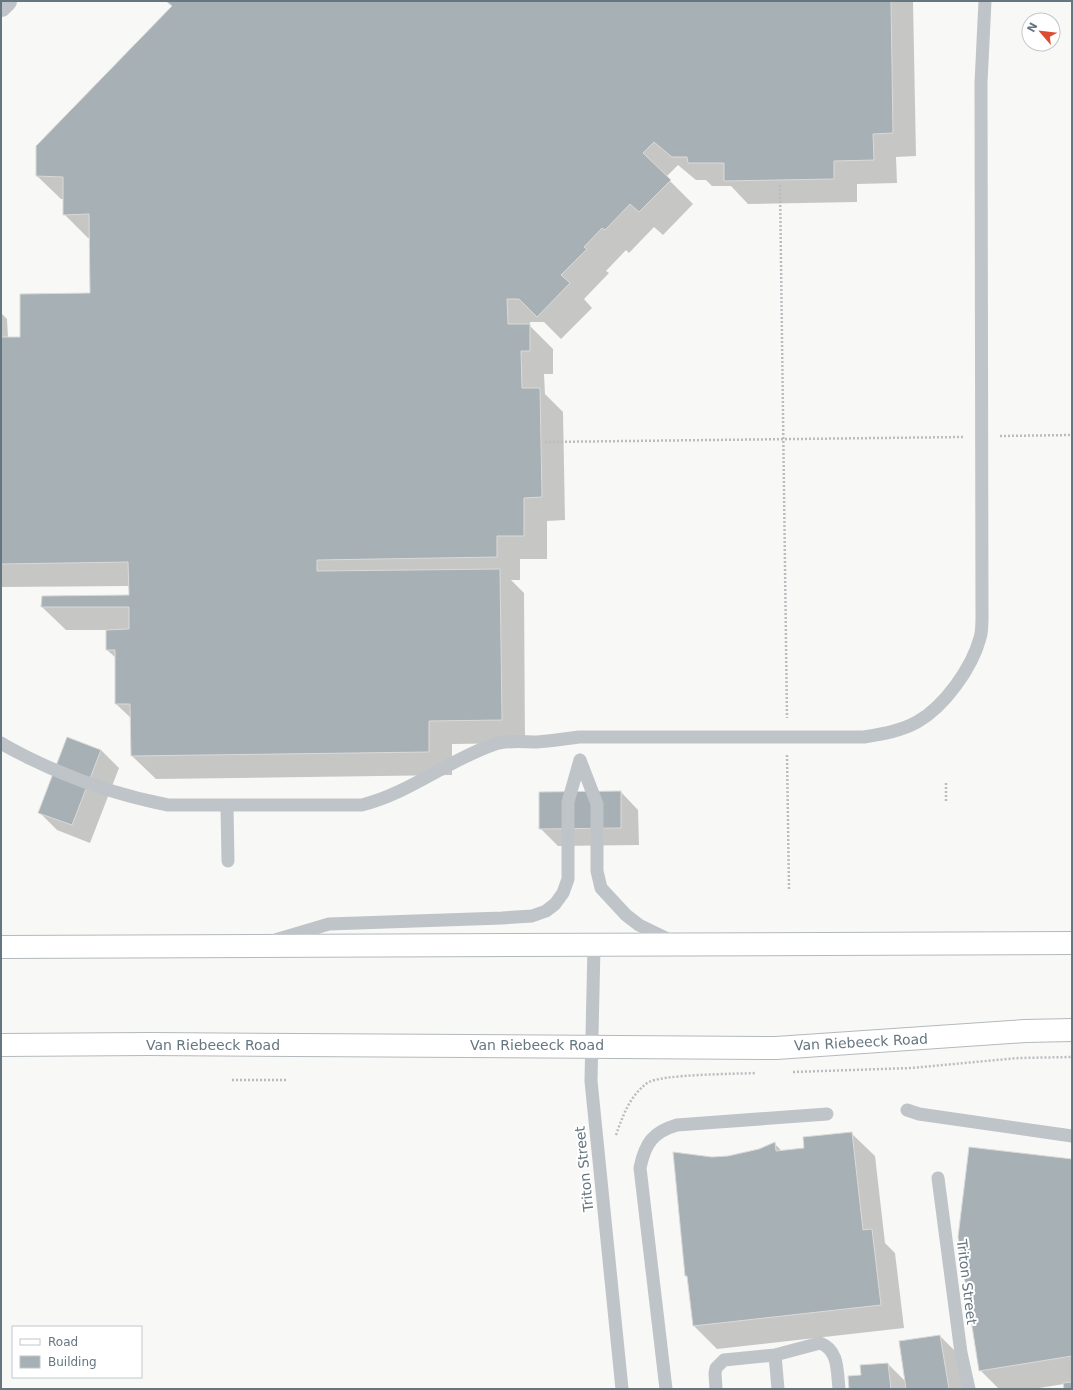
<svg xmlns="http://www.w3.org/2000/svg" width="1073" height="1390" viewBox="0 0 1073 1390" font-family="'DejaVu Sans',sans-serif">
	<rect width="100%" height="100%" fill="#f8f8f6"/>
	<path fill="#0003" d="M168,1H913L916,156L896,157L897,183L857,184V202L748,204L731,186H712L706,180H696L678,165L666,177L693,204L663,235L654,227L629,253L626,250L606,271L609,273L584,299L592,308L561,339L544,322H530V326L553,349V374H544L545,394L563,412L565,520L547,521V559H520V580H511L524,593L525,743L452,744V775L156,779L132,756V719L116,704V658L107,650V630H66L42,607L130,596V586L1,587V313L7,319L8,338H21L91,294V238H88L64,214V199H61L37,176L173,6Z
		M101,750L119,768L90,843L57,830L39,812Z
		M621,792L638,810L639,845L558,846L540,828Z
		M851,1133L875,1156L885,1243L895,1253L904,1328L717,1349L694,1326L688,1278L686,1276L712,1158L728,1157L759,1150L774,1143L783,1152L805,1149Z
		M1072,1160V1389H1065L1064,1384L1033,1389H999L980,1370Z
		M940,1336L958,1354L963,1389H850L862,1376L888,1364L906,1382Z"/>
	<path fill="#a7b0b5" stroke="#dadad8" d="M166,1H891L893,133L873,134L874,160L834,161V179L724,181V163H688L687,157H672L654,142L643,153L671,180L639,212L630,204L605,230L602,228L584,247L587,249L561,275L570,283L537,317L519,299H507L508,324H530V351H521L522,388H540L542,497L524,498V536H497V557L317,560V571L500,569L502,720L429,721V752L131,756L130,704H115V650H106V630L129,629V607H41L42,596L129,595L128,562L1,564V337H20V294L90,293L89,214L63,215V177L36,176V146L172,6Z
		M67,737L101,750L72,825L38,813Z
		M621,791V828L539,829V792Z
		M852,1132L863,1230L872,1229L881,1305L693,1326L687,1276H685L673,1152L712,1157L728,1156L759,1149L775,1142L776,1151L804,1148L803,1137Z
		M969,1147L1072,1159V1356L979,1371L958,1237Z
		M940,1335L949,1389H906L899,1341Z
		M888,1363L891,1389H849L848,1376L861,1375L860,1365Z
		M1072,1382V1389H1064L1063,1383Z"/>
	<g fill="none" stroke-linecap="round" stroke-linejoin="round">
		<g stroke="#b3b9bc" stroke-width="24">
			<path id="primary" d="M1,947L1072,943
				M1,1045L149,1044L776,1048L1025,1031L1072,1030"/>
		</g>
		<path stroke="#babdc0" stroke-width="2.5" stroke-dasharray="2 2" stroke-linecap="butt" d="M780,185L787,718
			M1000,436L1072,435
			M545,442L963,437
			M787,755L789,889
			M946,783V802
			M793,1072L911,1068L1018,1058L1072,1057
			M232,1080H286
			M616,1135C623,1115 630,1096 647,1083C660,1074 737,1074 756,1073"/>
		<path stroke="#bfc4c8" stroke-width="13" d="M1,743C10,749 21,754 31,759C74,780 121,796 168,805H362C410,793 448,760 495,744C507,740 524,742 537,742C551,741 565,739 579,737H864C882,734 901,731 917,722C944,707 972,668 980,638C982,632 982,624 982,617L981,83L985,1
			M580,760L597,804V871L601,888L626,915L639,925L672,941
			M227,806L228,861
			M275,940L329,924L502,918L532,916L546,911L555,904L563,893L568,879V802L580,760
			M594,946L591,1081L622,1389
			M907,1110L919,1114L1072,1136
			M938,1178L961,1353L969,1389
			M775,1355L778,1389
			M666,1389L640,1168C645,1143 653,1132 677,1125L827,1114
			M716,1389L715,1373L716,1368L724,1360L775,1355L820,1343C839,1350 837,1371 839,1389"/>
		<path stroke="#bfc4c8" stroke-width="22" d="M1,6L6,1"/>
		<use href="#primary" stroke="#fff" stroke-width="22"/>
	</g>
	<g text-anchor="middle" stroke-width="4" stroke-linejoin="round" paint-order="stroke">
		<g font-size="14" fill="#657680" stroke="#fff">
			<text transform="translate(861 1042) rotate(-3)" y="5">Van Riebeeck Road</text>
			<text x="213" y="1050">Van Riebeeck Road</text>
			<text x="537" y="1050">Van Riebeeck Road</text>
			<text transform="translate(584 1169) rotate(-96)" y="5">Triton Street</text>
			<text transform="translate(967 1282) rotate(83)" y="5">Triton Street</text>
		</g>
	</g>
	<rect width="1073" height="1390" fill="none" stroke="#657680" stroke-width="4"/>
	<rect x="12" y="1326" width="130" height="52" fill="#ffffff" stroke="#c1c8cc"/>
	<rect x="20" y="1339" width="20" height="6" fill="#ffffff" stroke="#c1c8cc"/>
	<text x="48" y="1346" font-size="12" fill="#657680">Road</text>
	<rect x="20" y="1356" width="20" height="12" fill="#a7b0b5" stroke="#c1c8cc"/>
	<text x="48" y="1366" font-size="12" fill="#657680">Building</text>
	<g transform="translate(1041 32) rotate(298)"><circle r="19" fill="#ffffff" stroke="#c1c8cc"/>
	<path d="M0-3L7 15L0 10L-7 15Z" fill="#dd4b32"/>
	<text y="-6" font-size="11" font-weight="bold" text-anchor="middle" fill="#657680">N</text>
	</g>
</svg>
